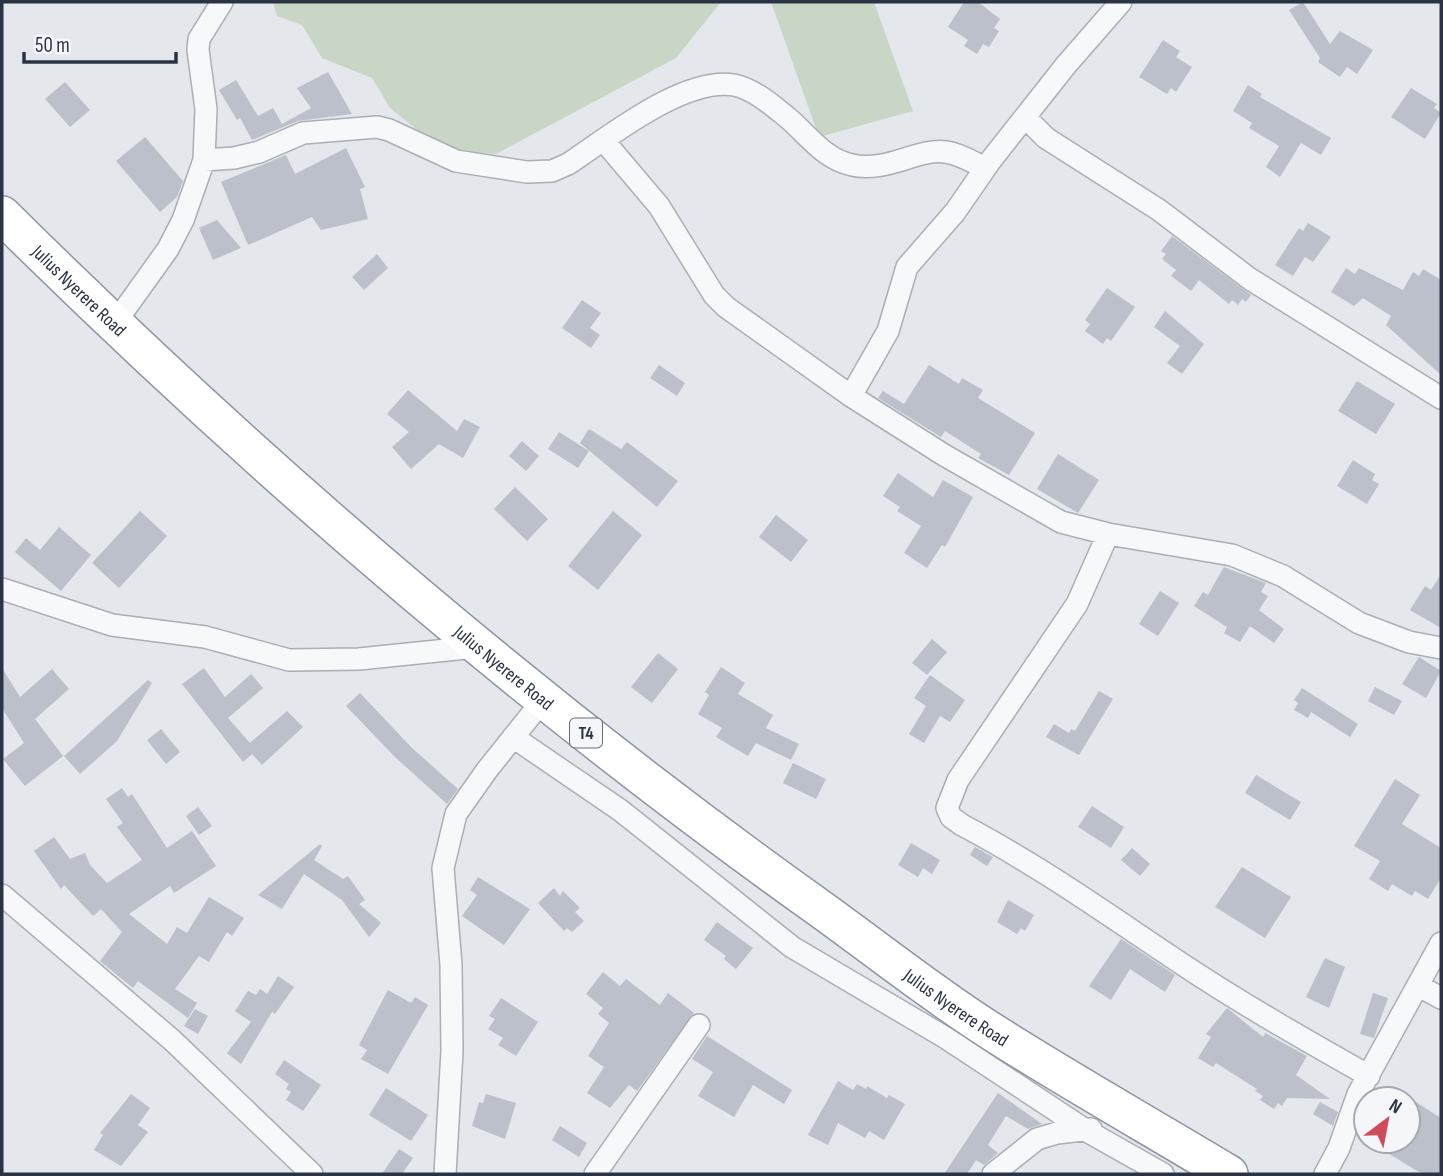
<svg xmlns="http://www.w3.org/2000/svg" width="1443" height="1176" viewBox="0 0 1443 1176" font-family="'Sofia Sans Condensed',sans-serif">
	<rect width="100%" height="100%" fill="#e4e7ec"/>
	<path fill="#c9d6c5" d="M273,2H721L676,58L496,154L442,150L390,108L372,78L322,58L302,25L277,16Z
		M771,2H874L913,111L819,137Z"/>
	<path fill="#bbc0ca" d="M964,2H978L1000,19L994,28L999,31L989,47L983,44L977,54L964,46L968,40L948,27Z
		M1303,2L1330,44L1340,31L1373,50L1357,74L1347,67L1340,77L1318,62L1320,58L1289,10Z
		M1163,40L1180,51L1176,57L1192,67L1176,92L1171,88L1167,94L1139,77Z
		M328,72L352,114L298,121L252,140L240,118L237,120L219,90L236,80L258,116L273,108L282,124L311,108L297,88Z
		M65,82L90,110L70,127L45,99Z
		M1248,85L1262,94L1260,97L1331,138L1321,155L1301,143L1280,177L1266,167L1279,146L1249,128L1252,123L1233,111Z
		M1411,88L1437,104L1434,108L1441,113L1425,139L1391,117Z
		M145,137L183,181L177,197L160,212L116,161Z
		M346,148L365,187L360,189L368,219L321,230L312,217L248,245L221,182L286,155L295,174Z
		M217,220L241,248L213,260L199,228Z
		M1308,223L1331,237L1313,262L1305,257L1293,276L1275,265L1299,228L1303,231Z
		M1172,236L1251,295L1246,302L1242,299L1238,305L1232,300L1229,304L1199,280L1191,291L1171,276L1176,270L1162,259L1166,254L1161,251Z
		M377,254L388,268L364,290L352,277Z
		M1346,268L1355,274L1359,268L1403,290L1413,272L1419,276L1423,269L1441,280V375L1386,325L1391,316L1363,298L1354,306L1331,292Z
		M1107,288L1135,307L1111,341L1107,338L1103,344L1085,331L1090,324L1085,320Z
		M582,300L601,313L590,328L600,335L591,348L562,328Z
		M1165,311L1204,344L1182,374L1167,363L1180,346L1154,327Z
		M659,365L685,383L677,396L650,378Z
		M929,365L959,384L962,378L983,390L978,398L1035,433L1009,475L978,458L981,454L945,431L941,437L878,398L883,391L904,404Z
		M1357,381L1395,404L1376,434L1338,411Z
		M408,390L457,431L464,419L480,427L463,458L439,444L411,469L392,447L409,432L387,414Z
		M589,429L621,449L627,442L678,481L657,507L580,443Z
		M559,432L589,451L578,468L548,449Z
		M522,441L539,456L526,471L509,456Z
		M1058,454L1099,480L1078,513L1037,489Z
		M1353,460L1375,474L1372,480L1379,484L1367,504L1337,486Z
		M898,473L933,497L943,480L973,497L945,547L942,545L927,568L904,553L921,526L897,511L900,507L883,496Z
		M515,487L548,519L527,541L494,509Z
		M140,511L167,536L119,588L92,563Z
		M613,511L642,535L598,590L568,566Z
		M776,515L808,540L791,562L759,537Z
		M59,527L91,555L61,591L15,552L26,538L40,550Z
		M1224,567L1266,583L1261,592L1268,596L1259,610L1284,629L1274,643L1250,626L1240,642L1224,633L1227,627L1194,606L1203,592L1208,595Z
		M1441,574V628L1410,610L1425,586L1431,590Z
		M1160,591L1179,603L1158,636L1139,624Z
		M932,639L947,652L927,675L912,663Z
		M658,653L678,669L652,703L631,687Z
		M1419,657L1441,671L1426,698L1402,684Z
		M721,667L745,683L738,694L773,715L766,728L799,744L791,760L756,743L748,756L716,737L722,728L698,714L709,695L705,692Z
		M2,668L20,697L52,669L69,689L35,719L63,756L25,786L3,759L24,743L2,708Z
		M204,668L225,697L251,674L263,688L228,718L250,743L287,711L303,727L262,765L252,754L243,762L182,684Z
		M930,675L965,700L950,722L940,716L924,743L909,734L926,706L914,698Z
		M148,680L152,683L117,741L80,774L64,756Z
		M1375,687L1402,701L1394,715L1368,701Z
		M1302,688L1358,724L1350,737L1311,712L1308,718L1294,710L1298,703L1294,700Z
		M1099,691L1113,699L1079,755L1046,737L1054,724L1069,733L1071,729L1075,731Z
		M360,693L412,748L458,789L447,804L395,757L346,706Z
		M161,729L180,752L166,764L147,740Z
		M793,763L826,779L816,799L783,783Z
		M1256,775L1301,802L1290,820L1245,793Z
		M1395,779L1420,795L1402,824L1441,848V878L1428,899L1415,891L1412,896L1392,884L1388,891L1369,879L1380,861L1354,846Z
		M122,788L128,797L132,794L167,848L192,831L216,866L174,893L170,886L129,914L167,944L177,927L187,933L209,897L244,918L232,936L227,932L209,962L199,956L175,989L197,1003L188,1018L138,981L133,988L100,961L122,932L101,909L93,916L64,885L61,889L34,851L54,837L70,859L85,853L90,865L107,883L142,860L117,827L123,823L106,799Z
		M1092,806L1124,827L1111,848L1078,827Z
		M198,807L212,826L199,835L186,816Z
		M911,843L940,860L932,874L923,868L918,877L898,865Z
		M320,844L322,846L314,860L343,879L348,876L365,900L359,904L381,923L369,937L342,900L304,874L282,909L258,895Z
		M975,847L993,857L987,866L970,855Z
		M1132,848L1150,864L1140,876L1121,860Z
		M1242,867L1291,897L1265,938L1215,907Z
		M478,877L530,909L504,945L462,916L477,895L470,890Z
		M554,888L560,896L563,891L580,908L575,912L584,921L572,932L567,928L564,931L538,903Z
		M1008,900L1034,915L1025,931L1021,928L1017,934L997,922Z
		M717,922L753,948L736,969L724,959L726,956L704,940Z
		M1121,939L1175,975L1165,992L1130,969L1111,1000L1089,986Z
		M1325,958L1345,967L1329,1008L1306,997Z
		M603,972L620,986L626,979L660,1005L668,993L694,1013L637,1091L629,1085L610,1108L587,1093L604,1067L588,1056L609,1023L598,1014L603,1008L586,994Z
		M278,976L294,987L275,1014L272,1012L241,1064L227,1053L251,1022L235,1011L248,991L256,995L260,989L267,994Z
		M388,990L411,1003L415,997L428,1005L388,1074L361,1059L367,1050L359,1045Z
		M1373,993L1388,998L1374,1038L1360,1034Z
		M501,998L538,1022L516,1056L498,1045L503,1038L488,1029L495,1019L489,1016Z
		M1227,1008L1263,1037L1265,1033L1307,1056L1296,1075L1330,1099L1287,1098L1282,1106L1278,1103L1274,1109L1260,1100L1263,1096L1255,1091L1257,1089L1216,1063L1213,1067L1198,1058L1211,1037L1206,1034Z
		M195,1009L208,1016L198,1034L184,1026Z
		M707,1036L792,1090L784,1104L753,1085L734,1117L698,1096L713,1072L692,1059Z
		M284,1060L321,1085L303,1111L286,1100L291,1092L286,1089L289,1084L275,1074Z
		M838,1081L853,1090L857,1084L866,1089L867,1086L887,1098L889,1095L905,1104L884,1140L869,1131L865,1138L838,1123L828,1145L808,1135Z
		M386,1088L428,1115L411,1141L369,1115Z
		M998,1093L1042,1124L1028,1129L1006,1116L988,1145L998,1153L984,1165L976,1160L967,1174H944Z
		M131,1094L150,1108L138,1125L148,1132L121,1166L94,1150L103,1135L100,1133Z
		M486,1094L516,1103L505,1139L472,1126L479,1102L483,1103Z
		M1408,1097L1441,1118V1174H1422L1368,1141H1408Z
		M1320,1102L1338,1112L1333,1126L1313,1114Z
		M560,1126L587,1143L579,1157L552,1140Z
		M399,1149L413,1158L402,1174H382Z"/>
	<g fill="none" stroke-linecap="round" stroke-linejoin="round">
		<g stroke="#a9aeb7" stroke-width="24">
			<path id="street" d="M1025,117L1046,138L1159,210L1250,279L1441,398
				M604,141L659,206L714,295L726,307L851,396L944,455L1061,522L1108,534L1232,555L1283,576L1359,623L1409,642L1441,648
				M204,160L234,158L259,152L303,133L377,127L389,130L456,161L527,172L552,171L568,164C609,137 683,77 734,85C754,89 773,106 788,118C809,136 824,159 852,165C887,173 917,148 946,152C960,154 973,162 985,168
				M115,323L168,249L183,220L204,160L206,109L198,50L199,39L222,2
				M851,396L888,331L907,267L955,212L991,160L1066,65L1121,2
				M1108,534L1077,604L958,780L947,808L951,817L962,825C1042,867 1115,920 1191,970C1249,1008 1309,1042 1369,1076
				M2,589L112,625L205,637L289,660L359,659L476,647
				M513,737L620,810L792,947L946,1038L1087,1131L1163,1174
				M2,895L172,1040L312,1174
				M1419,986L1441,998
				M445,1174L452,1051L451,965L443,868L456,814L487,770L543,700
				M595,1174L699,1025
				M993,1174L1037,1139L1057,1133L1091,1129
				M1325,1174L1339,1148L1358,1094L1441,943"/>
		</g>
		<g stroke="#8b94a3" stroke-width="40">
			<g id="highway">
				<path id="s1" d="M2,215C255,465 525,698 815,905C874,947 932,994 994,1033C1071,1082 1151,1127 1229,1174"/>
			</g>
		</g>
		<use href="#street" stroke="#f7f8fa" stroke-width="21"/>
		<use href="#highway" stroke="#fff" stroke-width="37"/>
	</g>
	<g text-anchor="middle" stroke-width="5" stroke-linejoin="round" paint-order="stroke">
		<rect fill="#f4f6f9" stroke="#676e7b" stroke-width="2" x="570" y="718.5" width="32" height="29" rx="5"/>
		<g font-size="18" font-weight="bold" fill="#2b3445">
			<text x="586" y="739">T4</text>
		</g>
		<g font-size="19" fill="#2b3445" stroke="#f4f6f9">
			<text dy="7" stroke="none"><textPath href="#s1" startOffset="108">Julius Nyerere Road</textPath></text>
			<text dy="7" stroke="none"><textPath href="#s1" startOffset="676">Julius Nyerere Road</textPath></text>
			<text dy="7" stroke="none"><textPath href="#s1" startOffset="1242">Julius Nyerere Road</textPath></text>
		</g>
	</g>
	<rect width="1443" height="1176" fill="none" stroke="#2b3445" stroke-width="7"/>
	<g transform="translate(1387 1120) rotate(32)"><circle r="33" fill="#f4f6f9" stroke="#a4a8b1" stroke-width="2"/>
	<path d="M0-5L12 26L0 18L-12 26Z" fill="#d1495b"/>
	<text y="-10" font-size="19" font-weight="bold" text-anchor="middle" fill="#2b3445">N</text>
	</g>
	<path d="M24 52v10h152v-10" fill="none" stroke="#2b3445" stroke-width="3.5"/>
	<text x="35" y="52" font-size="21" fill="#2b3445" stroke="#f4f6f9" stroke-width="5" paint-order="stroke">50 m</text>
</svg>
